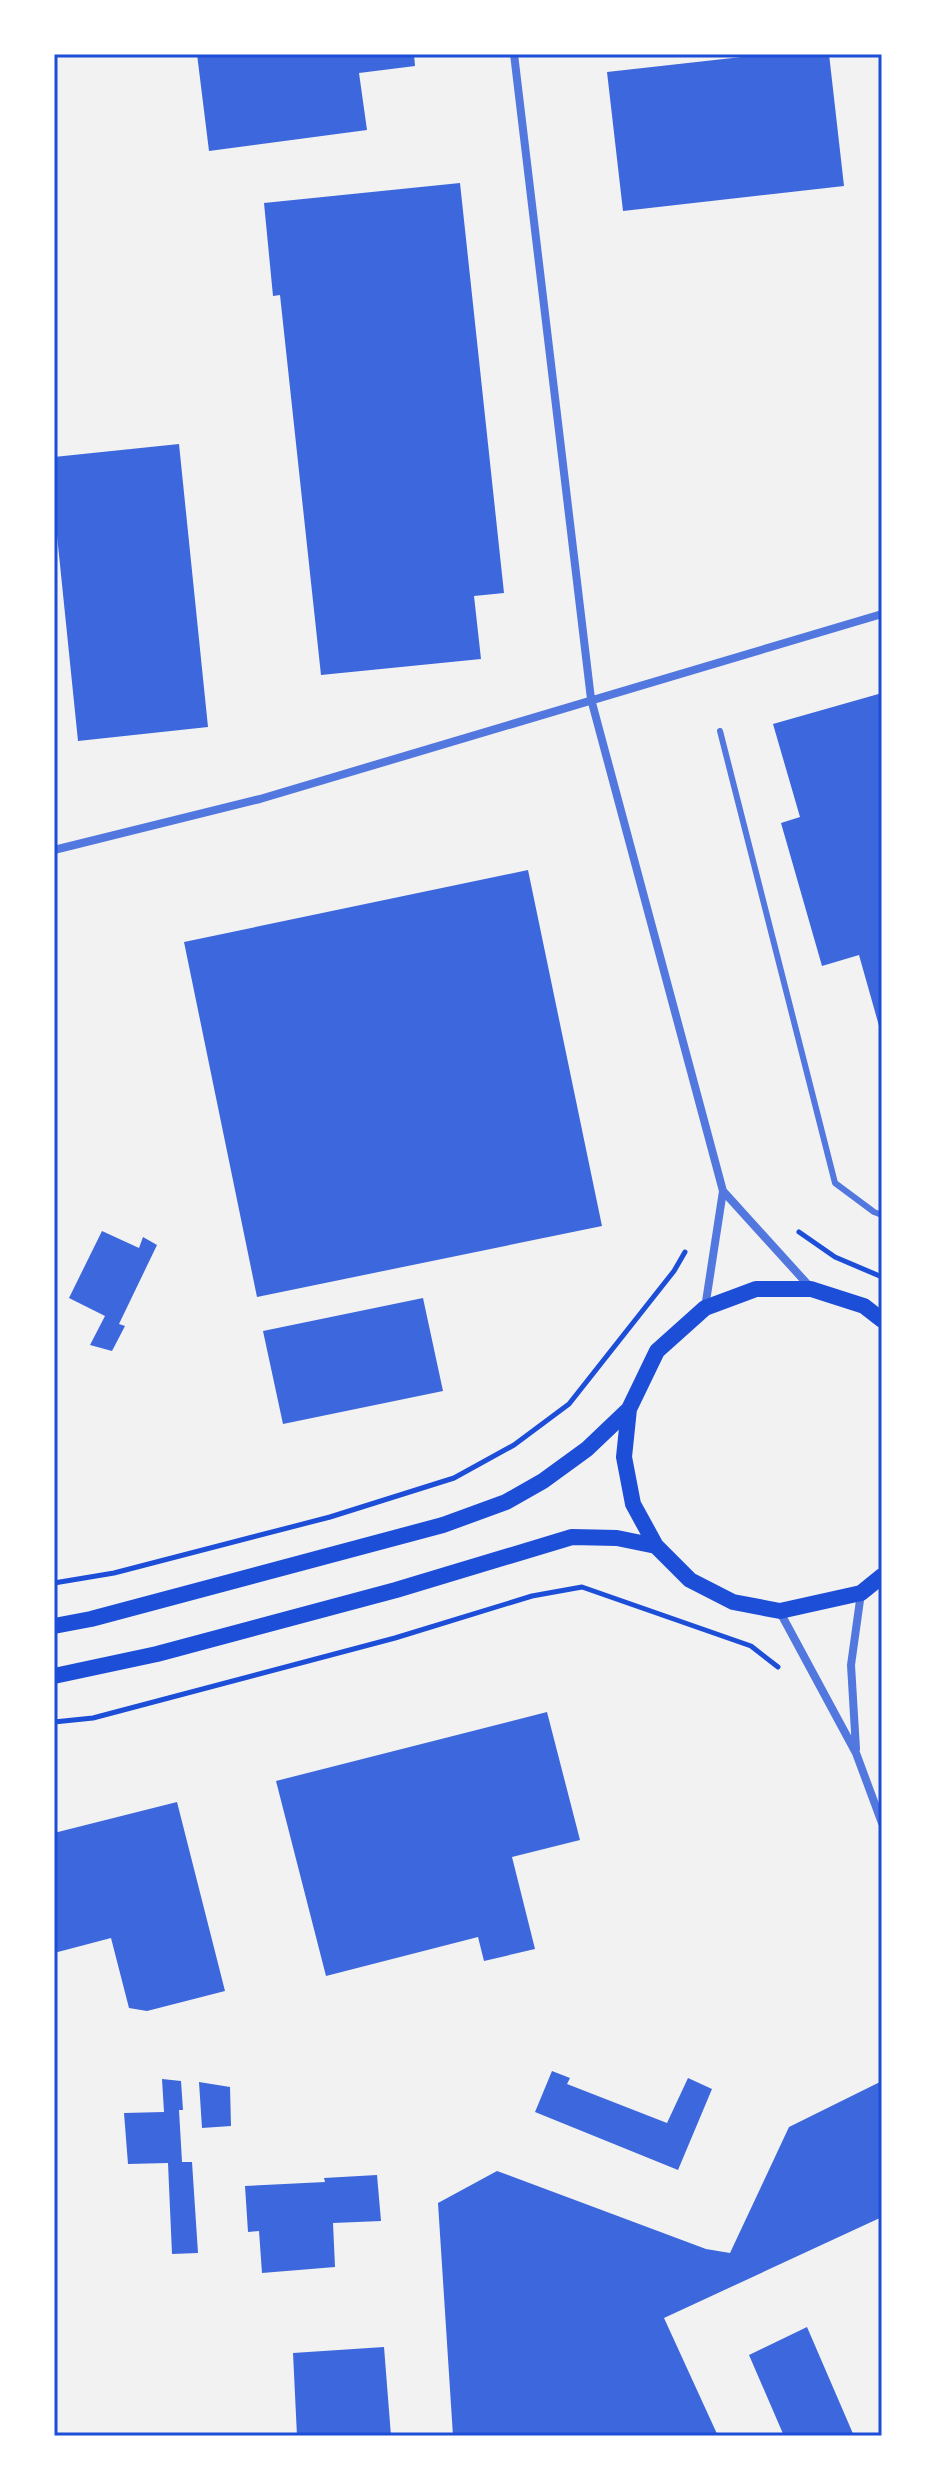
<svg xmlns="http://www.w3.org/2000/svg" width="936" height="2490" viewBox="0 0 936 2490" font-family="Raleway,sans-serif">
	<rect width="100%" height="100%" fill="#f2f2f2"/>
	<path fill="#3d67dc" d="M197,54H414L415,66L359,73L367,130L209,151Z
		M769,54H829L844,186L623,211L607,72Z
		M460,183L504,593L474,596L481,659L321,675L280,295L273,296L264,203Z
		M179,444L208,727L78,741L54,506V457Z
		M882,693V1033H881L859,955L822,966L781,823L800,817L773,724Z
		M528,870L602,1226L257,1297L184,942Z
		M102,1231L139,1248L143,1237L157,1245L119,1324L125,1326L112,1351L90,1345L105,1316L69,1298Z
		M423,1298L443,1391L283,1424L263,1331Z
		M547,1712L580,1840L512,1857L535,1949L484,1961L478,1937L326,1976L276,1781Z
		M177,1802L225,1991L147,2011L129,2008L111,1938L54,1953V1833Z
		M552,2071L570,2078L567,2084L667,2123L688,2078L712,2089L678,2170L535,2112Z
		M162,2079L181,2081L183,2110H179L182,2162H192L198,2253L172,2254L168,2163L128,2164L124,2113L164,2112Z
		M882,2081V2217L664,2318L718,2436H453L438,2203L497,2171L706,2249L730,2253L789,2127Z
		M199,2082L230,2087L231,2126L202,2128Z
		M377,2175L381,2221L333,2223L335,2267L262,2273L259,2231L248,2232L245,2186L325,2182L324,2178Z
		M807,2327L854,2436H784L749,2355Z
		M384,2347L391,2436H297L293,2353Z"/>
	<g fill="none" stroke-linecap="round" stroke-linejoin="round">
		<path stroke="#1d4ed8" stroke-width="5" d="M799,1232L835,1257L882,1277
			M54,1583L114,1573L330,1517L454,1478L514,1445L569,1404L674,1271L685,1252
			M54,1722L93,1718L395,1638L532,1596L582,1587L751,1646L778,1667"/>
		<path stroke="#5277de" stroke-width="6" d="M720,731L835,1183L874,1212L882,1215"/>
		<path stroke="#5277de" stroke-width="8" d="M514,54L591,699L723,1191L705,1308
			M54,850L260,799L882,614
			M723,1191L811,1288
			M780,1612L856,1753L882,1823
			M856,1749L851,1665L861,1593"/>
		<path stroke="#1d4ed8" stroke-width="16" d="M882,1320L864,1306L811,1289H756L705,1308L657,1351L629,1409L624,1457L633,1504L656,1546L690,1580L733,1602L780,1611L861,1593L882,1576
			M54,1626L91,1619L443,1525L506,1502L543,1481L587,1449L629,1409
			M54,1676L157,1654L396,1590L572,1537L617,1538L656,1546"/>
	</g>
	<rect width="936" height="2490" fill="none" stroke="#ffffff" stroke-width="112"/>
	<rect x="56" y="56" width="824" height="2378" fill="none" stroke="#1d4ed8" stroke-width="3"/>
</svg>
